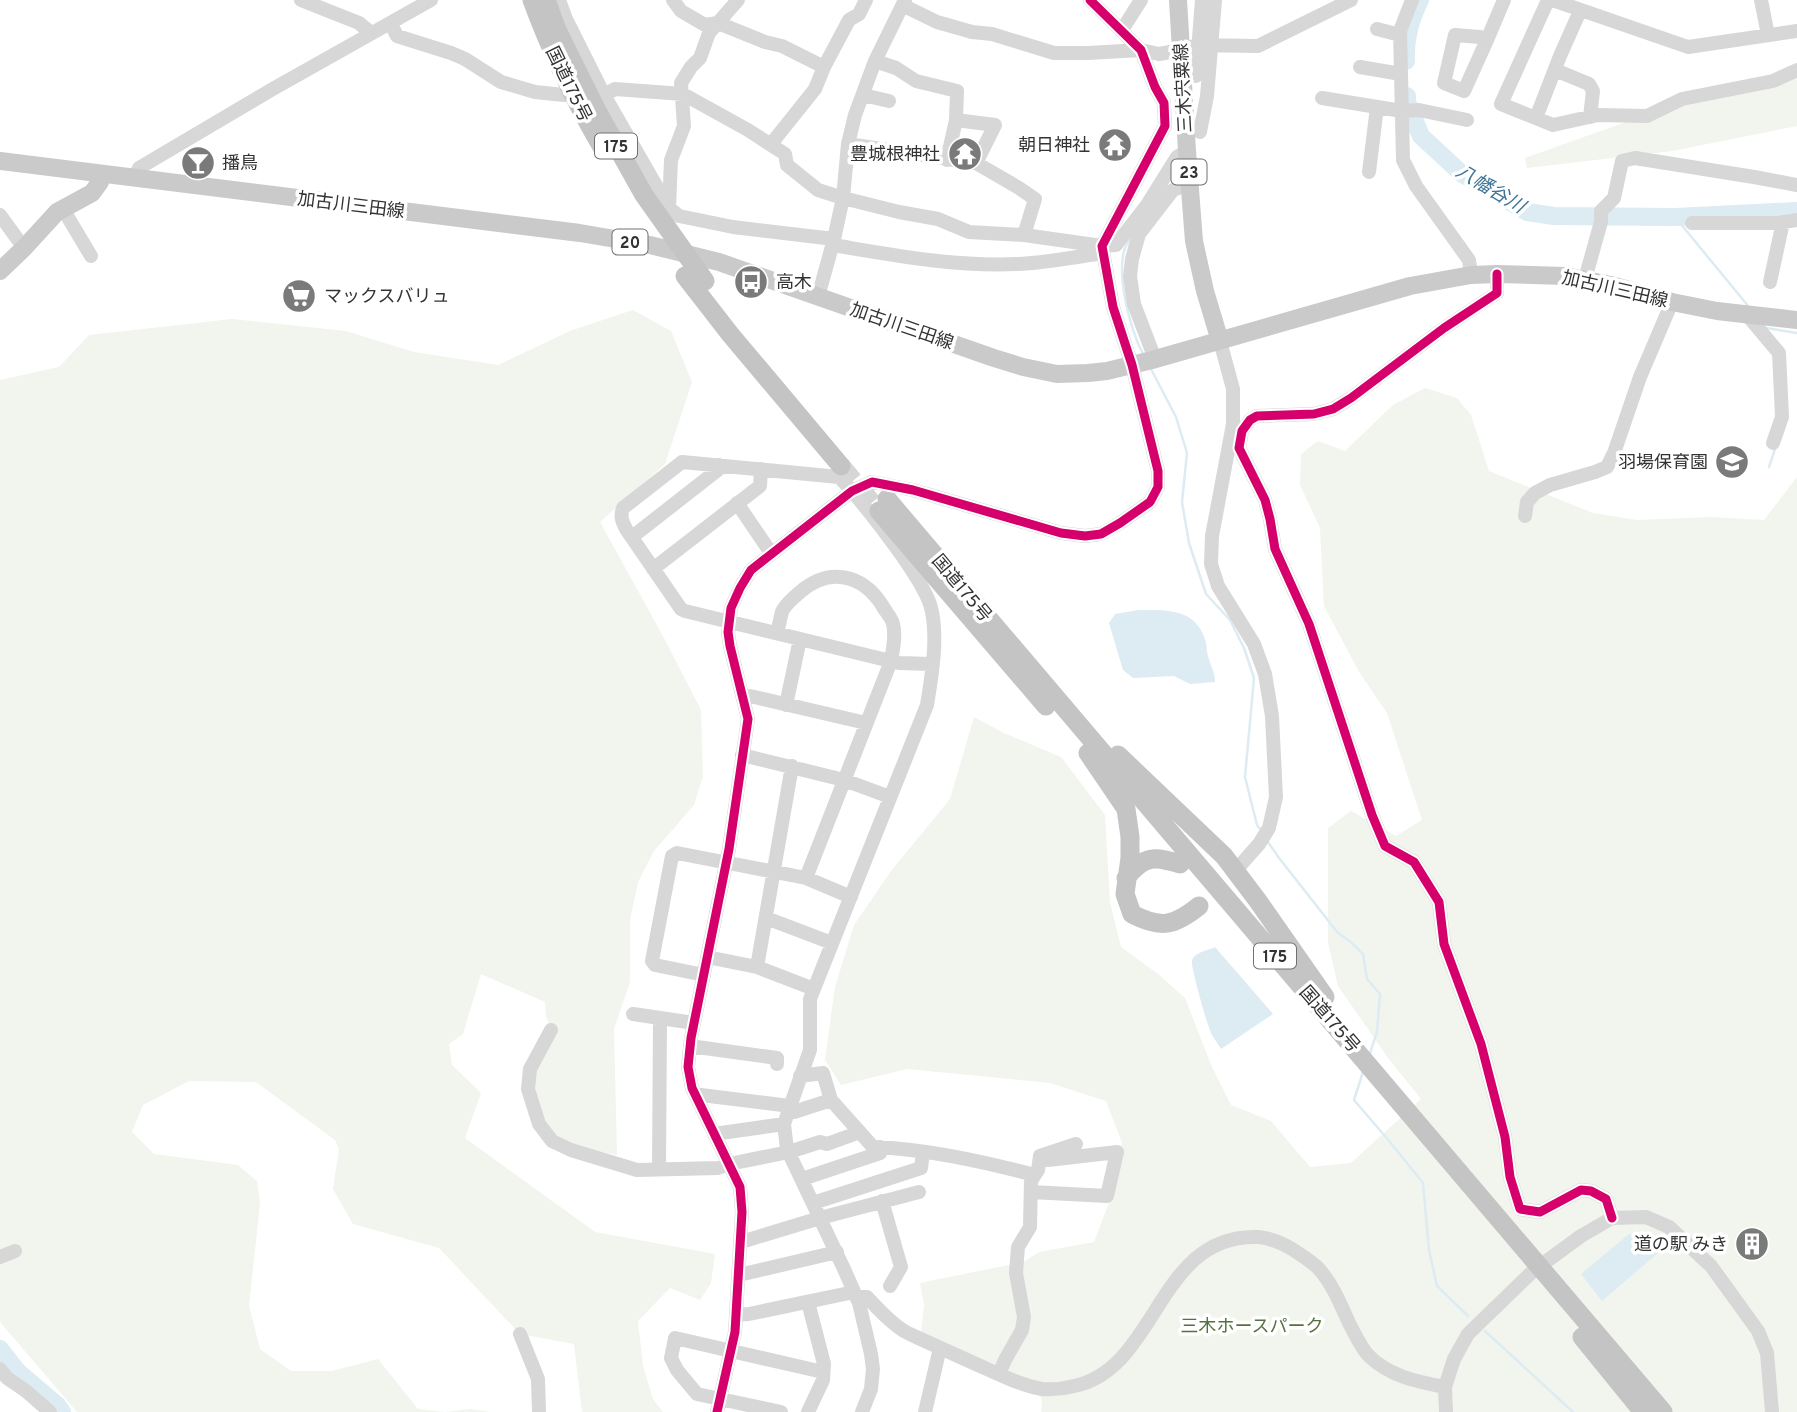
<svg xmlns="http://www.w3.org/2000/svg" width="1797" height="1412" viewBox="0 0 1797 1412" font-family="Overpass,'Noto Sans JP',sans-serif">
	<rect width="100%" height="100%" fill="#fff"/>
	<path fill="#f1f5ed" d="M1797,75V126L1672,151L1527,168L1525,158L1626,122L1645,123L1683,104Z
		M633,310L671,331L692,382L665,464L600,522L664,638L701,710L703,776L694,805L654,851L638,882L630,920V982L614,1029L617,1155L582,1148L561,1141L548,1127L537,1102L534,1075L551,1030L546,1016L545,1002L481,974L463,1034L449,1044L452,1065L481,1093L465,1138L595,1232L715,1254L711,1283L700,1300L670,1288L638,1321L643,1366L653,1399L663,1412H582L574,1344L520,1334L439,1248L353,1224L333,1189L339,1149L335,1140L256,1082L189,1081L143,1105L132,1132L154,1154L238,1165L257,1181L260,1203L249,1306L260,1349L291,1371H332L378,1359L418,1409L445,1412L470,1409L491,1412H77L0,1322V380L59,367L89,335L232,319L346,331L414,352L498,365L570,331Z
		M1425,388L1457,398L1471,415L1489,471L1593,513L1637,520L1711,517L1764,520L1797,477V1412H1041L1042,1402L1036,1382L992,1366L921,1332L924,1305L920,1283L1023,1262L1039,1252L1094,1242L1110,1200L1122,1143L1106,1101L1050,1083L907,1069L841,1085L825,1060L835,987L854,925L891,871L950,799L974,717L1004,733L1061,757L1105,815L1110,902L1121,947L1158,974L1185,998L1212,1067L1231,1105L1271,1121L1310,1167L1351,1163L1421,1099L1388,1058L1338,986L1328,943V828L1351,811L1396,836L1422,820L1387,713L1359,672L1324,606L1320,528L1300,485L1301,454L1318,441L1345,451L1393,405Z"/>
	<path fill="#ddebf3" d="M1139,610C1166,610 1195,608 1205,639C1207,644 1206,650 1208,656C1210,665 1215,672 1215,682L1190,684L1174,676L1133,678L1123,670L1109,623L1115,614Z
		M1215,947L1273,1014L1221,1049C1218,1044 1215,1040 1212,1035C1208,1028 1190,965 1192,960C1195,952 1207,951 1215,947Z
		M1629,1234L1653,1239L1666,1246L1602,1301L1581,1274Z"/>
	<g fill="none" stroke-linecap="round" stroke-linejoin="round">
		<path stroke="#ddebf3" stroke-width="2.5" d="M1675,217L1749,307
			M1132,236C1129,241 1126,245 1124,251C1117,278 1130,329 1143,354
			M1766,328L1797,333
			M1151,369L1176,417L1187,453L1182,502L1189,543L1206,594L1230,620L1244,648L1254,678L1245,777L1257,825L1261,830
			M1769,467L1776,446
			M1268,842L1279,858L1338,933L1351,942L1363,954L1367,979L1380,994L1377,1032L1369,1056
			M1363,1072L1354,1100L1390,1142L1423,1183L1429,1250L1437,1286L1468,1316
			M1485,1331L1573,1412"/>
		<path stroke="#ddebf3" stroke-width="18" d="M1406,61C1405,38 1410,21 1420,0
			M1407,96V102L1421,136L1461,173L1527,212L1554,216L1675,217L1797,211
			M0,1349L17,1371L57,1405L62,1412"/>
		<path stroke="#d6d6d6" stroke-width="19" stroke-dasharray="19 10" stroke-linecap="butt" d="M841,466L879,511"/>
		<path stroke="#d7d7d7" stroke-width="14" d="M301,0L359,23L371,33
			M559,0L566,19L604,95L669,208L679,216L733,227L834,239
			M673,0L681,11L705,25L718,23L765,42L782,46L824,67
			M1412,0L1400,31L1403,160L1416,186L1469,260L1471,275
			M1548,0L1501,104L1553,125L1598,115L1647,116L1682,99L1773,81L1797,70
			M1552,0L1688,47L1797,31
			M1761,0L1768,35
			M904,6L937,22L972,32L992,34L1054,53H1088L1141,50L1159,54L1181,50L1198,45L1258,46L1351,0
			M391,24L397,36L451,53L465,59L501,82L535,92L564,95L595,92L604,95L615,89L683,94L748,130L785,154L787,165L818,190L843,198L899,212L938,219L969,232L1024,235
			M1377,29L1400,35
			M1122,30L1141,0
			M1487,40L1480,37L1455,35L1444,83L1464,91L1487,40L1504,0
			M875,61L896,68L916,81L957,91L956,120L947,160
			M1360,67L1401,74
			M1555,70L1589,84L1593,91L1590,117
			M1196,76L1202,0
			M863,95L889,101
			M1322,98L1402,111L1419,110L1467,120
			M1536,118L1560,56L1580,11
			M956,120L995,125L976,163
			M1200,132L1207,96L1215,0
			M771,144L815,89L824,67L849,20L859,14L866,0
			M848,144L976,163L1019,188L1035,199L1024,235L1102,246L1116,245L1147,205L1177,157L1187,151
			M1369,172L1377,107
			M135,178L139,168L271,90L431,0
			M669,208L671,160L684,126L681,83L691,67L700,58L709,33L738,0
			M63,209L91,256
			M0,215L24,248
			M1692,223H1778L1797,220
			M833,245C893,255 955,267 1017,264C1045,263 1075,257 1103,253
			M1497,274V293L1444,328L1351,398L1333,409L1314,414L1257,416L1250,420L1242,431L1239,448L1265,500L1270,519L1275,549L1309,624L1372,815L1385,846L1414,862L1439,902L1444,944L1481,1044L1505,1137L1510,1177L1520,1209L1540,1212L1581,1190L1591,1191L1606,1199L1612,1218
			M1585,279L1601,222V211L1614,198L1622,161L1635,158L1754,177L1797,185
			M1770,282L1783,222
			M818,297L834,239L843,198L848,144L855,115L875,61L905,0
			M1747,315L1779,353L1782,417L1773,443
			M1220,341L1233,389V424L1212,536L1211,564L1218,586L1254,644L1265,674L1272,716L1276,797L1269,828L1259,844L1236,870
			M1155,359L1134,304L1130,276L1132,259L1139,234L1173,190L1190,184
			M737,503L771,553
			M1525,516L1527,502L1535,493L1550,485L1595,472L1607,467L1614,453L1640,377L1672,302
			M632,537L719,469V465
			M653,569L760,486L761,469
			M777,633C779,626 780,619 782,612C785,604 794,598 800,592C829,567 862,574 882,605C885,611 892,618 893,624C896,635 893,650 891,661L806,878
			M743,698L750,696L866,723
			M786,705L800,639
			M742,755L844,780L890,797
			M766,918L832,943
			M707,957L757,967L814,989
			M757,967L792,766
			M704,975L655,965L652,961L672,856L677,853L806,878L851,897
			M633,1014L694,1023
			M551,1030L530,1069L528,1089L539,1124L552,1141L571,1150L637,1170L718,1168L729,1164L789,1152L820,1142L827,1144L860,1132
			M690,1046L777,1058V1064
			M800,1076L823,1073L831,1100L873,1147C926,1149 980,1161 1031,1174L1032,1177
			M697,1098L701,1095L790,1106
			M788,1112H794L831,1100
			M714,1134L784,1124
			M659,1169L660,1018
			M802,1179L880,1153V1147
			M1031,1192L1107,1196L1117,1152L1048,1160
			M882,1201L901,1267L890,1286
			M813,1203L921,1168L923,1152
			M741,1242L820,1218L919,1192
			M0,1257L15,1251
			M1540,1266L1581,1236L1612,1218L1646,1217L1669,1227L1711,1266L1758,1331L1767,1353L1772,1412
			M739,1275L837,1252
			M856,1297H867C877,1308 888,1320 901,1329C908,1334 917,1337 925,1341C943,1349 960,1357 978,1365C998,1374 1020,1385 1042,1389C1053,1390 1063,1389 1074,1386C1158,1369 1157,1233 1258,1237C1270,1238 1282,1243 1292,1249C1301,1255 1310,1260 1318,1268C1332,1283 1341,1305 1349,1323C1355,1334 1360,1346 1368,1355C1388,1376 1418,1382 1445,1387
			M808,1302L824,1364L823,1380L808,1412
			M736,1315L749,1314L854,1292
			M520,1334L538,1379L539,1412
			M0,1369L7,1378L26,1391L50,1412
			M999,1374L1005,1360L1022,1330L1024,1317L1016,1273L1018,1247L1030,1227L1031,1181L1038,1170L1040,1156L1076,1144
			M717,1412L735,1332L742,1212L740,1187L692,1088L688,1067L691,1038L729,849L748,719L730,646L728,632L731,608L740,588L751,570L852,491L872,482L913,490L1061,533L1085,536L1101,534L1120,523L1150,502L1158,487V471L1132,365L1113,307L1102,246L1165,126L1164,103L1155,87L1141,50L1090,0
			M781,1412L697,1394L677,1370L671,1358L675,1338L823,1372
			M862,1412L871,1389L873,1369L871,1354L859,1303L844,1269L787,1149L784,1124L810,1050V999L927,705C932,675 939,633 930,604C924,587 913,572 903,557C883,529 863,502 839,477L682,462L623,508C620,517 622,521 626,529L681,609L685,611L899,663L932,664
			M925,1412L940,1348
			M1446,1412L1445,1387L1454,1359L1468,1334L1531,1273"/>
		<path stroke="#cacaca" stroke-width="18" d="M1178,0L1187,151L1194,241L1205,291L1220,341
			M0,161L580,233L650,245L719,262L994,358L1023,367L1057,374L1088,373L1107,371L1152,360L1410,286L1471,275L1497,274L1565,276L1611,285L1672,302L1717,311L1797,320
			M0,271L24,248L57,212L92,193L100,182L101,174"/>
		<path stroke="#c4c4c4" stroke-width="19" d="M685,276L730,334L841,466
			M887,499L1663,1412
			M879,511L1046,706
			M1088,753L1126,809L1130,837V858L1125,894L1132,914C1161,929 1174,926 1199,906
			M1118,755L1224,856L1258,901L1325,997
			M1126,878C1144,855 1155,856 1180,864
			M1582,1337L1643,1412"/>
		<path stroke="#c4c4c4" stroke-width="19" d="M532,0C551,52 575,101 603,149
			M546,0L557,30L597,111L644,195L705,281"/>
		<g stroke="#fff" stroke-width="13">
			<path id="cycleway" d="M1497,274V293L1444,328L1351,398L1333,409L1314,414L1257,416L1250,420L1242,431L1239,448L1265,500L1270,519L1275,549L1309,624L1372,815L1385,846L1414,862L1439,902L1444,944L1481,1044L1505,1137L1510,1177L1520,1209L1540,1212L1581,1190L1591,1191L1606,1199L1612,1218
				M717,1412L735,1332L742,1212L740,1187L692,1088L688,1067L691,1038L729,849L748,719L730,646L728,632L731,608L740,588L751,570L852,491L872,482L913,490L1061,533L1085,536L1101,534L1120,523L1150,502L1158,487V471L1132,365L1113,307L1102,246L1165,126L1164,103L1155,87L1141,50L1090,0"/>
		</g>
		<use href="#cycleway" stroke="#d6006c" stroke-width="9"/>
	</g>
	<defs>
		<g id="temple-disc" transform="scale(1.75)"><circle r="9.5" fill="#7a7a7a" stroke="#fff"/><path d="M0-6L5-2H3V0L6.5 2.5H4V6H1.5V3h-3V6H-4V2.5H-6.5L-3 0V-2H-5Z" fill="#fff"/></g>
		<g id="bar-disc" transform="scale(1.75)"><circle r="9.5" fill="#7a7a7a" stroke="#fff"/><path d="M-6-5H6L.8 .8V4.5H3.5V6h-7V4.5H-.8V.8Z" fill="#fff"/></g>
		<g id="bus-disc" transform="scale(1.75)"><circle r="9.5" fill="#7a7a7a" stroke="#fff"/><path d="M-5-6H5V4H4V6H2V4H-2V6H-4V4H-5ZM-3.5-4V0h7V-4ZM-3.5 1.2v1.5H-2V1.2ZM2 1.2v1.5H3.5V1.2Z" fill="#fff"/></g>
		<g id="supermarket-disc" transform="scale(1.75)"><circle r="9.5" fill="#7a7a7a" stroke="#fff"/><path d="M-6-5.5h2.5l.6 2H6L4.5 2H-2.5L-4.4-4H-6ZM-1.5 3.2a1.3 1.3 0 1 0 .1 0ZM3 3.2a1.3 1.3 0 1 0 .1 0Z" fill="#fff"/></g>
		<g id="school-disc" transform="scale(1.75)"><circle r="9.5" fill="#7a7a7a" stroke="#fff"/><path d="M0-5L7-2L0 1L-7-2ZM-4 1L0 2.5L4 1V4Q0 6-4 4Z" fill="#fff"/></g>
		<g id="building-disc" transform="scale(1.75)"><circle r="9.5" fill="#7a7a7a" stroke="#fff"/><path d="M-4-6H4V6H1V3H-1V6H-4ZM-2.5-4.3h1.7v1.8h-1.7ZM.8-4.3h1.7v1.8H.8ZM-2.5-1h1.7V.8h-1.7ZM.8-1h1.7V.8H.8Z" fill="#fff"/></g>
	</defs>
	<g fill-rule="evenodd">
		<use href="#temple-disc" x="1115" y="145"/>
		<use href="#temple-disc" x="965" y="154"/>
		<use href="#bar-disc" x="198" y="163"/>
		<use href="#bus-disc" x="751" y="282"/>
		<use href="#supermarket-disc" x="299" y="296"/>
		<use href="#school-disc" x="1732" y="462"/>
		<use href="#building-disc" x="1752" y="1244"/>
	</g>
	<g text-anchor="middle" stroke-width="7" stroke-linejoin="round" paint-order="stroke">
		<g fill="#fff" stroke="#707070" stroke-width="2">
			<rect x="595" y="133.5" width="42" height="25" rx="5"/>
			<rect x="1171.5" y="159.5" width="35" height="25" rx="5"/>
			<rect x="612.5" y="229.5" width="35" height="25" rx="5"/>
			<rect x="1254" y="943.5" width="42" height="25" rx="5"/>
		</g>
		<g font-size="16" font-weight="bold" fill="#333">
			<text x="616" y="152">175</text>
			<text x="1189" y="178">23</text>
			<text x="630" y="248">20</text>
			<text x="1275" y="962">175</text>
		</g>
		<g font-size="18" fill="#333" stroke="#fff">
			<text transform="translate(569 84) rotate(64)" y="6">国道175号</text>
			<text transform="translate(1183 88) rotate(-93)" y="6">三木宍粟線</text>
			<text transform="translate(351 205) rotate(7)" y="6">加古川三田線</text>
			<text transform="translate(1615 289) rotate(13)" y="6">加古川三田線</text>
			<text transform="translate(902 326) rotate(19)" y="6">加古川三田線</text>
			<text transform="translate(962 588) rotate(50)" y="6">国道175号</text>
			<text transform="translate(1330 1019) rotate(49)" y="6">国道175号</text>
		</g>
		<g font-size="18" fill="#333" stroke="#fff" text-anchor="end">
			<text x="1090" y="151">朝日神社</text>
			<text x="940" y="160">豊城根神社</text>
			<text x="222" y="169" text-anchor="start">播鳥</text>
			<text x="776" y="288" text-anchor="start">高木</text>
			<text x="324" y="302" text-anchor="start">マックスバリュ</text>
			<text x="1708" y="468">羽場保育園</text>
			<text x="1728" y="1250">道の駅 みき</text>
		</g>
		<g font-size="18" fill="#56703f" stroke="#fff">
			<text x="1252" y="1332">三木ホースパーク</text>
		</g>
		<g font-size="19" font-style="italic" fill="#3f7597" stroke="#fff">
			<text transform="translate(1491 188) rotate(31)" y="7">八幡谷川</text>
		</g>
	</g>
</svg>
